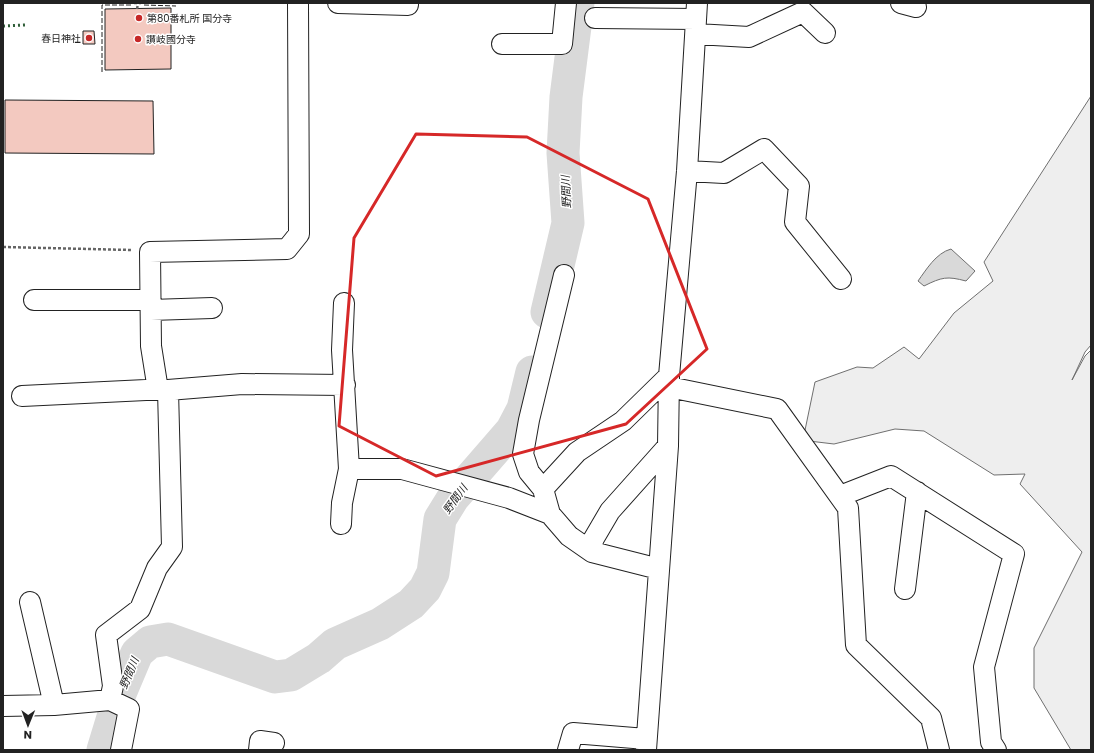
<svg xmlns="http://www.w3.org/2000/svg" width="1094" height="753" viewBox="0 0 1094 753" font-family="Poppins,'Noto Sans JP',sans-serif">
	<rect width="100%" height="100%" fill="#fff"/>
	<path fill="#eee" stroke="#6f6f6f" d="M1091,96V345L1085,352L1072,380L1085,356L1091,350V750H1071L1034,688V648L1082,552L1020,484L1025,474L994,475L924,431L895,429L834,444L809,441L804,435L815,382L857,367L873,368L904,347L919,359L954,313L993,281L984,262Z"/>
	<path fill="#d9d9d9" stroke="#6f6f6f" d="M951,249L975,271L966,281C947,276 942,277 924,286L918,281C926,270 936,253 951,249Z"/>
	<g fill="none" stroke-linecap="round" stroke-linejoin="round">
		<path stroke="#d9d9d9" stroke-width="33" d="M547,312L568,223L563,153L566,97L578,3
			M103,750L121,691L137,653L150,642L168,639L275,677L291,675L319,658L335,644L380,624L411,604L425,589L433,573L440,519L453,498L512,430L523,409L532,372"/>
	</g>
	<path fill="#f3c9c0" stroke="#222" d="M171,8V69L105,70V9Z
		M83,31H94L95,44H83Z
		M5,100L153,101L154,154L5,153Z"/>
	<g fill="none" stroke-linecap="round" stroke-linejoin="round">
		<g stroke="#222" stroke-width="22">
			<path id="minor" d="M338,3L408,5V3
				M901,3L916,7
				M595,18L696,19
				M696,34L749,37L803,12L825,33
				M502,44H562L566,3
				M687,171L724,173L764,149L799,186L795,222L841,279
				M34,300H150
				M151,310L212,308
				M669,387L777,409L848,508L856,645L931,718L939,750
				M158,390L151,346L150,252L287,249L299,234L298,3
				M22,396L146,390H168L242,384L345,385
				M349,469H402L509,498L550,514L569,536L592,552L659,569
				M543,489L577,452L623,421L669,376
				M840,496L891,476L1014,554L984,667L991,742L996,750
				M550,514L543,489L529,472L523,454L529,420L564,275
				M341,524L342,503L349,469L342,350L344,303
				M592,552L593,540L610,511L668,446
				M905,589L917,492
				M30,602L54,705
				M110,700L113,686L106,635L140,609L157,568L172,547L168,390
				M3,706L54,705L110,700L129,709L121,750
				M259,750L260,741L274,743
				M568,750L573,733L646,739
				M646,750L668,446L669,376L687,171L697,3"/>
		</g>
		<path stroke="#646464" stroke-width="2.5" stroke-dasharray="3 2" stroke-linecap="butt" d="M134,3H141
			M137,9L138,4
			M3,247L132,250"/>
		<use href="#minor" stroke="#fff" stroke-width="20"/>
		<path stroke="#2f5e38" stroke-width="3" stroke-dasharray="2 3" stroke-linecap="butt" d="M3,26L25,25"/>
		<path stroke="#222" stroke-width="1" stroke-dasharray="5 2" stroke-linecap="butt" d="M144,5L176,6
			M102,72V5H131"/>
	</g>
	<path fill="none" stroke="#d62828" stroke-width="3" stroke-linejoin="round" d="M416,134L527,137L648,199L707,349L626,424L436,476L339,426L354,238Z"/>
	<g fill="#c62828" stroke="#fff" stroke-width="1.5">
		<circle cx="139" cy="18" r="4"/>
		<circle cx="89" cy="38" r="4"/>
		<circle cx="138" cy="39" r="4"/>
	</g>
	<g text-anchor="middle" stroke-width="3" stroke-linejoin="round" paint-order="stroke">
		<g font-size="10" fill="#222" stroke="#fff" text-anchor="start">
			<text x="147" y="22">第80番札所 国分寺</text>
			<text x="81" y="42" text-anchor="end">春日神社</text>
			<text x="146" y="43">讃岐國分寺</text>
		</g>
		<g font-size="11" font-style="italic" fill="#222" stroke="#fff">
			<text transform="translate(566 192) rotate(-93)" y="4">野間川</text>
			<text transform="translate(455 499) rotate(-54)" y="4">野間川</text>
			<text transform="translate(129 673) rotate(-67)" y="4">野間川</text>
		</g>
	</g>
	<rect width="1094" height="753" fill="none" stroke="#222222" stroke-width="8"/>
	<g transform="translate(28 725) rotate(181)" stroke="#ffffff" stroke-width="3" paint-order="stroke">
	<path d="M0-3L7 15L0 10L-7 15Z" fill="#222222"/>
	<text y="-6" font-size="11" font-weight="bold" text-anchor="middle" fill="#222222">N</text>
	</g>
</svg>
